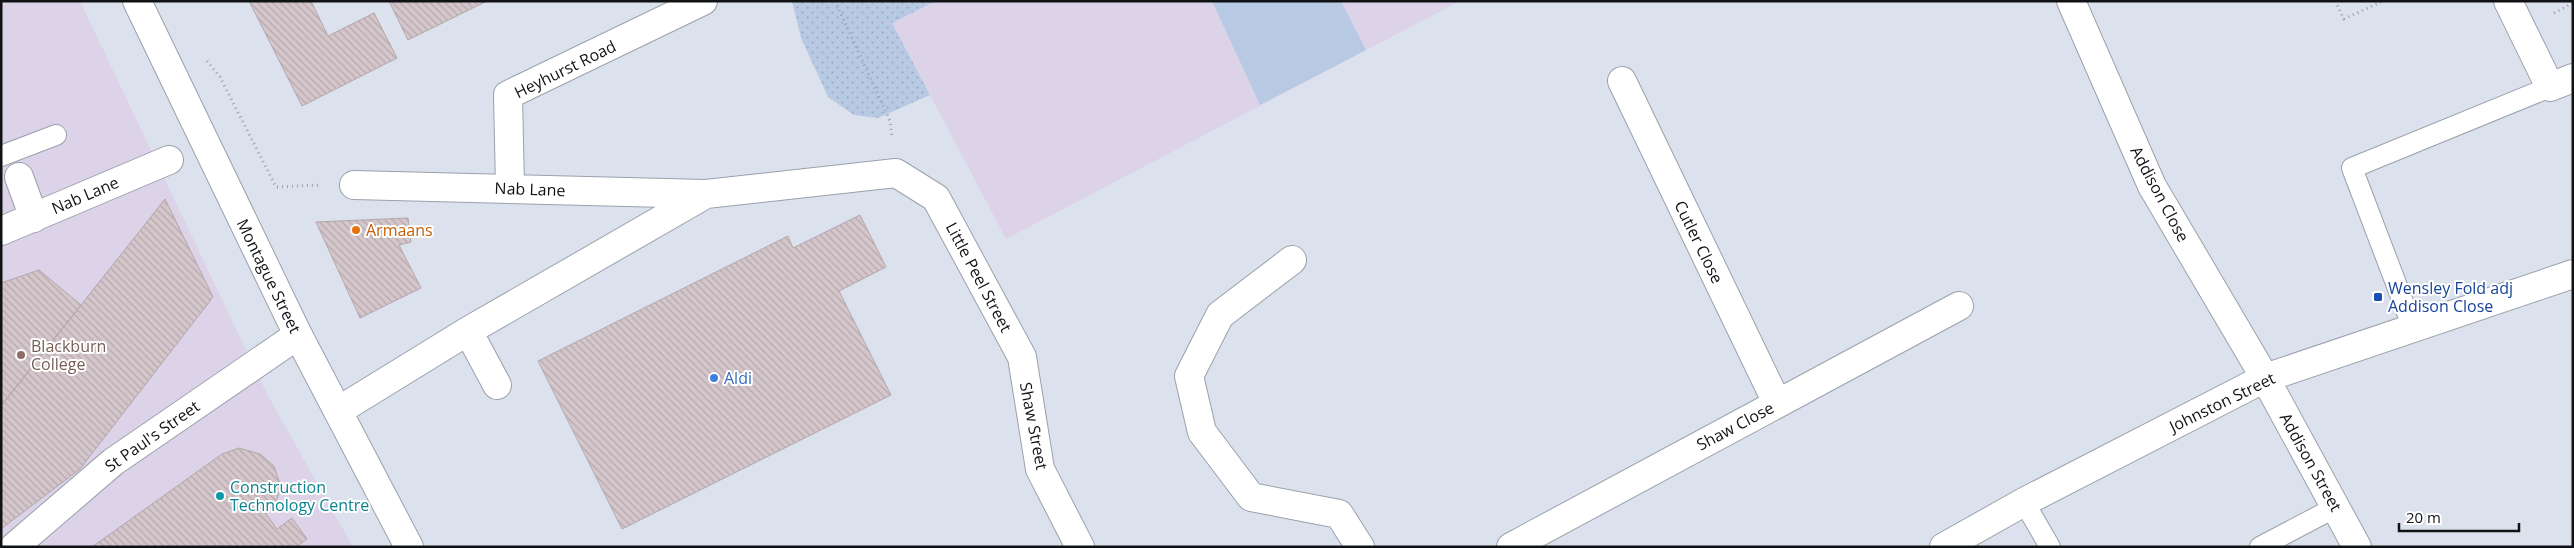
<svg xmlns="http://www.w3.org/2000/svg" width="2574" height="548" viewBox="0 0 2574 548" font-family="'Open Sans',sans-serif">
	<defs>
		<pattern id="grass-dots" width="8" height="8" patternUnits="userSpaceOnUse" patternTransform="scale(1.25)"><rect width="8" height="8" fill="#b8cae3"/><path d="M2 2h.1M6 6h.1" fill="none" stroke="#9dacc2" stroke-width="1.8" stroke-linecap="round"/></pattern>
		<pattern id="building-back-hatch" width="6" height="6" patternUnits="userSpaceOnUse" patternTransform="scale(1.25)"><rect width="6" height="6" fill="#d4c6ca"/><path d="M-1 5l2 2M0 0l6 6M5-1l2 2" fill="none" stroke="#b5a9ad"/></pattern>
	</defs>
	<rect width="100%" height="100%" fill="#dbe2ed"/>
	<path fill="#dcd3e8" d="M1,1H80L267,394L353,547H1Z
		M936,1H1460L1006,239L892,23Z"/>
	<path fill="url(#grass-dots)" d="M792,1H936L892,23L930,95L878,118L854,115L828,97L801,38Z"/>
	<path fill="#b8cae3" d="M1212,1H1341L1366,50L1260,105Z"/>
	<path fill="url(#building-back-hatch)" stroke="#b4a7ab" d="M249,1H311L328,36L374,13L397,58L302,106Z
		M389,1H487L408,40Z
		M165,199L213,297L80,469L1,529V406Z
		M860,215L886,267L839,291L891,395L622,529L538,361L788,236L793,248Z
		M408,218L411,242L399,245L421,288L360,318L316,222Z
		M39,270L81,305L1,406V283Z
		M239,448L260,454L274,466L281,487L275,505L266,514L277,529L292,518L307,539L296,547H92L222,454Z"/>
	<g fill="none" stroke-linecap="round" stroke-linejoin="round">
		<g stroke="#9aa1ab" stroke-width="22">
			<path id="lane" d="M1,156L56,135
				M2413,328L2352,168L2550,87
				M2024,502L2050,547
				M2260,547L2336,507"/>
		</g>
		<g stroke="#9aa1ab" stroke-width="30">
			<path id="street" d="M2071,1L2152,186L2265,378L2357,547
				M2508,1L2550,87L2573,78
				M1622,81L1777,403
				M19,177L34,218
				M354,185L706,194L896,173L936,198L1022,357L1040,469L1080,547
				M510,188L508,95L703,1
				M1,231L169,160
				M1292,260L1220,315L1189,376L1202,432L1251,497L1339,514L1360,547
				M468,331L497,385
				M338,411L468,331L706,194
				M14,547L113,462L298,335
				M1511,547L1959,306
				M1944,547L2024,502L2265,378L2573,274"/>
		</g>
		<g stroke="#9aa1ab" stroke-width="30">
			<path id="highway" d="M137,1L298,335L409,547"/>
		</g>
		<path stroke="#9a9fa8" stroke-width="3" stroke-dasharray="1 4" stroke-linecap="butt" d="M835,1L890,121L892,137
			M2335,1L2344,19L2383,1
			M2554,13L2573,3
			M207,61L220,77L276,187L321,185"/>
		<use href="#lane" stroke="#fff" stroke-width="20"/>
		<use href="#street" stroke="#fff" stroke-width="28"/>
		<use href="#highway" stroke="#fff" stroke-width="28"/>
	</g>
	<circle fill="#e8710a" stroke="#fff" stroke-width="2" cx="356" cy="230" r="5"/>
	<rect fill="#1a4fb4" stroke="#fff" stroke-width="2" x="2373" y="292" width="10" height="10" rx="2.5"/>
	<circle fill="#8d6e63" stroke="#fff" stroke-width="2" cx="21" cy="355" r="5"/>
	<circle fill="#3f7fe0" stroke="#fff" stroke-width="2" cx="714" cy="378" r="5"/>
	<circle fill="#0f9aa8" stroke="#fff" stroke-width="2" cx="220" cy="496" r="5"/>
	<g text-anchor="middle" stroke-width="4" stroke-linejoin="round" paint-order="stroke">
		<g font-size="16" fill="#101215" stroke="#fff">
			<text transform="translate(565 69) rotate(-26)" y="6">Heyhurst Road</text>
			<text transform="translate(530 189) rotate(2)" y="6">Nab Lane</text>
			<text transform="translate(2160 194) rotate(62)" y="6">Addison Close</text>
			<text transform="translate(85 195) rotate(-23)" y="6">Nab Lane</text>
			<text transform="translate(1699 242) rotate(64)" y="6">Cutler Close</text>
			<text transform="translate(269 276) rotate(64)" y="6">Montague Street</text>
			<text transform="translate(979 277) rotate(62)" y="6">Little Peel Street</text>
			<text transform="translate(2222 402) rotate(-26)" y="6">Johnston Street</text>
			<text transform="translate(1034 426) rotate(79)" y="6">Shaw Street</text>
			<text transform="translate(1735 426) rotate(-28)" y="6">Shaw Close</text>
			<text transform="translate(152 436) rotate(-35)" y="6">St Paul's Street</text>
			<text transform="translate(2311 462) rotate(61)" y="6">Addison Street</text>
		</g>
		<g font-size="16" fill="#c56008" stroke="#fff" text-anchor="start">
			<text x="366" y="236">Armaans</text>
		</g>
		<g font-size="16" fill="#164399" stroke="#fff" text-anchor="start">
			<text x="2388" y="294">Wensley Fold adj<tspan x="2388" dy="18">Addison Close</tspan></text>
		</g>
		<g font-size="16" fill="#785e54" stroke="#fff" text-anchor="start">
			<text x="31" y="352">Blackburn<tspan x="31" dy="18">College</tspan></text>
		</g>
		<g font-size="16" fill="#366cbe" stroke="#fff" text-anchor="start">
			<text x="724" y="384">Aldi</text>
		</g>
		<g font-size="16" fill="#0d838f" stroke="#fff" text-anchor="start">
			<text x="230" y="493">Construction<tspan x="230" dy="18">Technology Centre</tspan></text>
		</g>
	</g>
	<rect width="2574" height="548" fill="none" stroke="#101215" stroke-width="5"/>
	<path d="M2399 523v8h120v-8" fill="none" stroke="#101215" stroke-width="2.5"/>
	<text x="2406" y="523" font-size="15" fill="#101215" stroke="#ffffff" stroke-width="4" paint-order="stroke">20 m</text>
</svg>
